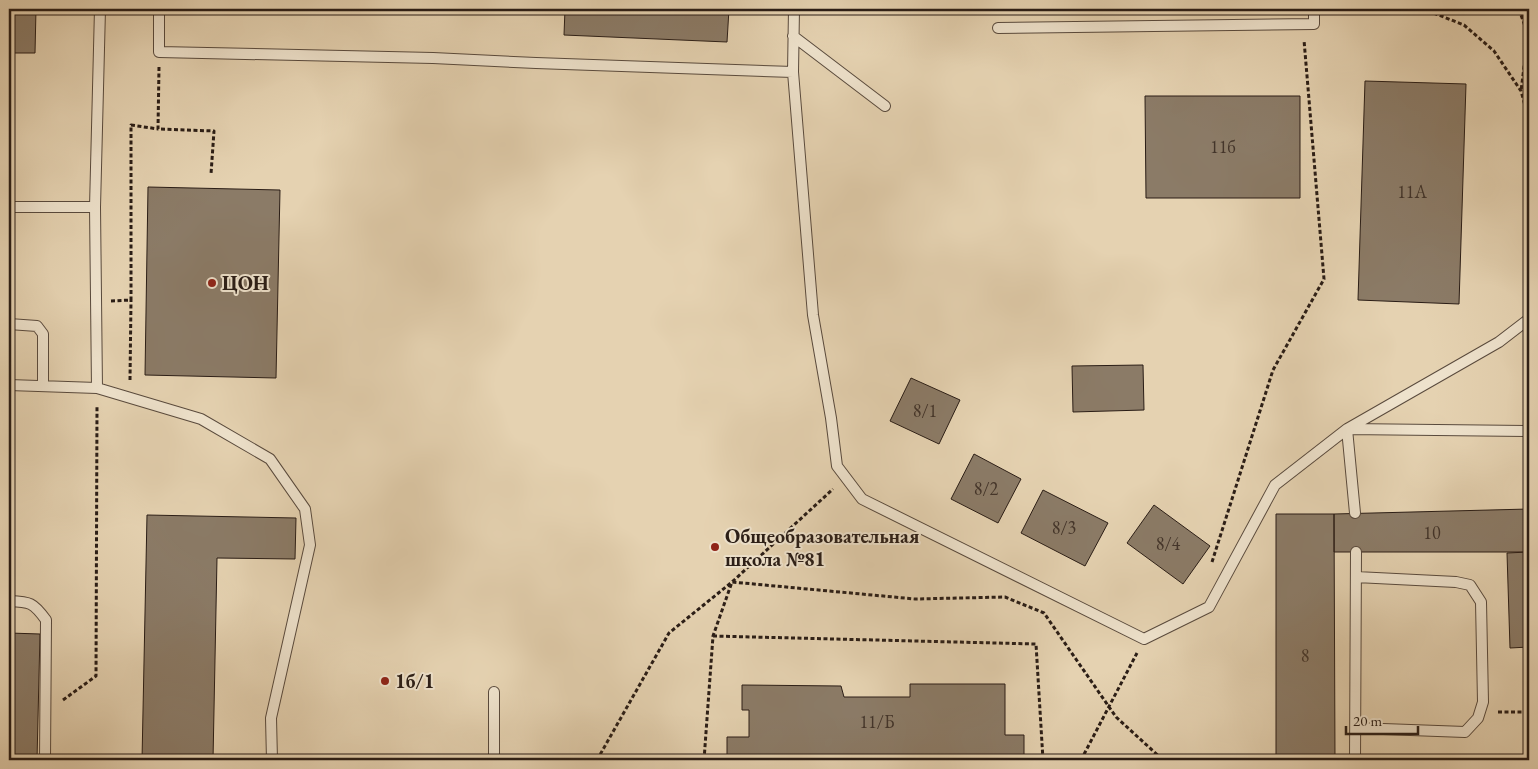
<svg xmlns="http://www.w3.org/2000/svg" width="1538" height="769" viewBox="0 0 1538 769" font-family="'EB Garamond',serif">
	<rect width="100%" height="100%" fill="#e5d2b1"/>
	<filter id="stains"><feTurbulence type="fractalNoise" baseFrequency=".004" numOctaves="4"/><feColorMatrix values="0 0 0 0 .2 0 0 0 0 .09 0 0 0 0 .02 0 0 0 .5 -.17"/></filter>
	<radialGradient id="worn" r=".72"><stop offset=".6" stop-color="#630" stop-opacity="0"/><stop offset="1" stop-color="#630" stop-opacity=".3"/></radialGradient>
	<path fill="#8b7b67" stroke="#2a1d16" d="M9,9H36L35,53H9Z
		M565,9H729L727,42L564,35Z
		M1365,81L1466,84L1459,304L1358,300Z
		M1145,96H1300V198H1146Z
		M148,187L280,190L276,378L145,375Z
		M1143,365L1144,410L1073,412L1072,366Z
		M911,378L960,400L939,444L890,421Z
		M974,454L1021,479L998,523L951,499Z
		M1043,490L1108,523L1085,566L1021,533Z
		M1154,505L1210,546L1183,584L1127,543Z
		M1529,509V552H1334V514Z
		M1276,514H1334L1335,760H1276Z
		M147,515L296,518L295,559L217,558L213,760H142Z
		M1529,552V647L1510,648L1507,553Z
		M9,633L40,634L37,760H9Z
		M910,684H1005V735H1024V760H727V737H749V710H742V685L841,686L844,697H910Z"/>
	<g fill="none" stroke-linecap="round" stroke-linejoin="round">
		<g stroke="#594a3d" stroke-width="12">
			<path id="service" d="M100,9L95,207L97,388L201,419L270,459L305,509L310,545L271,718L272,760
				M159,9V52L433,58L536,63L793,72
				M794,9L793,72L813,315L831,418L837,466L862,499L1144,639L1209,607L1275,485L1347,429
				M998,28L1314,24V9
				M793,36L885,106
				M9,207H95
				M1529,319L1499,342L1347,429L1529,431
				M9,324L37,326L43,334V386
				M9,385L97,388
				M1347,429L1355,513
				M1356,577L1456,582L1470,585L1481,602L1483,702L1478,718L1465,732L1356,728
				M9,601C30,602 33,602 46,620L45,760
				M494,692V760
				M1355,760L1356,552"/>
		</g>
		<path stroke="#2a1d16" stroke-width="3" stroke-dasharray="4 2.5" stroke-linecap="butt" d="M1429,9L1431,12L1464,25L1494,51L1521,91L1529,120
			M1519,9L1528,35L1521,91
			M159,67L158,129L214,131L211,174
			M111,301L131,300V125L158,129
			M130,380L131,300
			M1212,562L1273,370L1324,279L1304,40
			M713,636L1036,644L1043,760
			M63,700L96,676L97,406
			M1498,712H1529
			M597,760L669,633L732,582L833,489
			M704,760L713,636L732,582L915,599L1005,597L1044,613L1116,717L1163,760
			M1081,760L1137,653"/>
		<use href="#service" stroke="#eee2cc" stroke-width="10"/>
	</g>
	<g fill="#8f2418" stroke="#eee2cc" stroke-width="2">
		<circle cx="212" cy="283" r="5"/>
		<circle cx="715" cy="547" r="5"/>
		<circle cx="385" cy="681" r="5"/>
	</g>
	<g text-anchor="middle" stroke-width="4" stroke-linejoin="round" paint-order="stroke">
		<g font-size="18" fill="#42342a">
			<text x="1223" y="153">11б</text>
			<text x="1412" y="198">11А</text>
			<text x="925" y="417">8/1</text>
			<text x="986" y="495">8/2</text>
			<text x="1064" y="534">8/3</text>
			<text x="1432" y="539">10</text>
			<text x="1168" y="550">8/4</text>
			<text x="1305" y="662">8</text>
			<text x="877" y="728">11/Б</text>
		</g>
		<g font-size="20" font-weight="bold" fill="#2a1d16" stroke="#eee2cc" text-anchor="start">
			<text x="222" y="290">ЦОН</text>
			<text x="725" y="543">Общеобразовательная<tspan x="725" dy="23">школа №81</tspan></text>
			<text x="395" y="688">1б/1</text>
		</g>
	</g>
	<rect width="1538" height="769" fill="none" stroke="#e5d2b1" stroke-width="30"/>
	<rect x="10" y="10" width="1518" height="749" fill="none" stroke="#2a1d16" stroke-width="2.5"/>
	<rect x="15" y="15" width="1508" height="739" fill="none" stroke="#2a1d16"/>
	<path d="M1346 726v8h72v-8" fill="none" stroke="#2a1d16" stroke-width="2.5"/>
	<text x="1353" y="726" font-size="15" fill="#2a1d16" stroke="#eee2cc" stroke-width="4" paint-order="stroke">20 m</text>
	<rect width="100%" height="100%" filter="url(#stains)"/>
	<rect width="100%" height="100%" fill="url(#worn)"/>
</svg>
